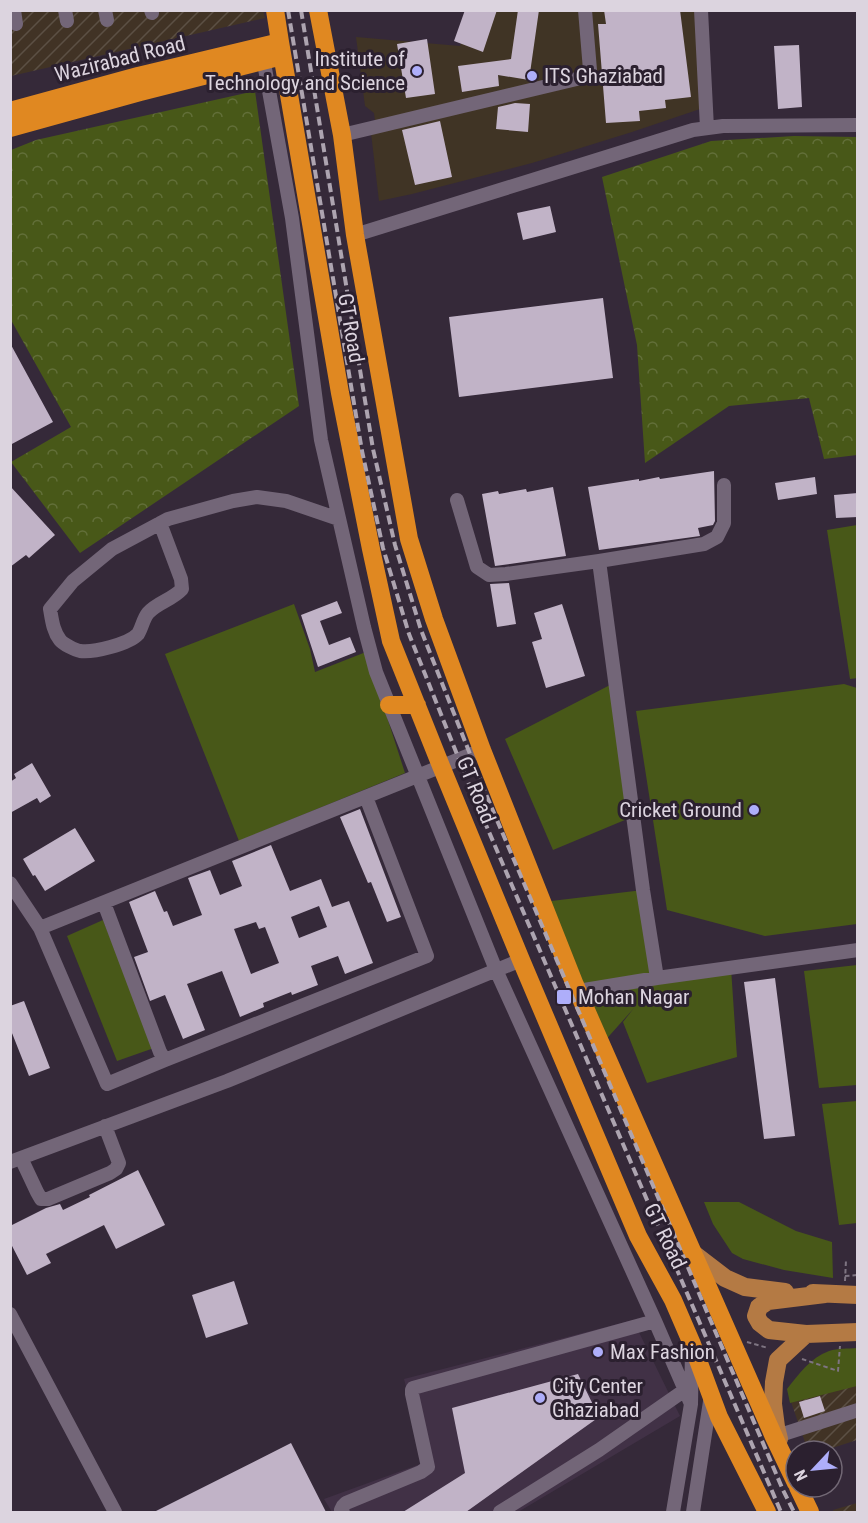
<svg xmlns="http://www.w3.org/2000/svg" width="868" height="1523" viewBox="0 0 868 1523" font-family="'Roboto Condensed',sans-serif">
	<defs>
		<pattern id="industrial-furrows" width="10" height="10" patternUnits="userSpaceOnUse" patternTransform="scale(1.5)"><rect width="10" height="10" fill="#413325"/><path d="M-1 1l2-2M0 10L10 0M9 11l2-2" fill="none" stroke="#5c5044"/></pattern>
		<pattern id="forest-crowns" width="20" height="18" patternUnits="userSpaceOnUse" patternTransform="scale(1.5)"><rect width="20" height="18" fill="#485818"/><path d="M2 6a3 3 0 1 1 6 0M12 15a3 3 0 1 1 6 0" fill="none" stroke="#626f39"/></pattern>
	</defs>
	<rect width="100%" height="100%" fill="#352939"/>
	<path fill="#413146" d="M633,1320L680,1416L518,1512H332L324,1499L426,1462L404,1379Z"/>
	<path fill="url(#industrial-furrows)" d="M263,10L265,18L11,76L10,11Z
		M857,1382V1440L823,1451H808L790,1399Z
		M857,1503V1512H834L833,1510Z"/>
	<path fill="#403425" d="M473,11H697L706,107L632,132L532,163L412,194L379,201L371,133L376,129L374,113L365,106L356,37L460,46Z"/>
	<path fill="url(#forest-crowns)" d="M255,91L299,406L80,553L11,462L71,427L11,320V150L36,140Z
		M794,136L857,137V455L824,459L809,398L729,406L645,463L637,345L602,177L711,141Z"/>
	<path fill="#485818" d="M857,525L858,678L850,679L827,530Z
		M294,604L310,649L315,672L366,652L405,773L239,841L165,654Z
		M612,684L632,817L553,850L505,739Z
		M844,684L857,688V924L765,936L667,910L636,711Z
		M643,890L656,982L731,968L737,1057L647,1083L623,1022L634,1008L602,1044L543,902Z
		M103,920L154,1048L117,1061L67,936Z
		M857,965V1085L819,1088L804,971Z
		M857,1101V1223L839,1225L822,1104Z
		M704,1202H739L796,1231L832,1242L833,1278L784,1270L743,1259L732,1253L713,1224Z
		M857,1348V1386L790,1403L787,1389C799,1374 810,1358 829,1351C838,1348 848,1349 857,1348Z"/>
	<path fill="#c1b3c7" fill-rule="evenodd" d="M465,10H497L483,52L454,41Z
		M518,10H539L529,80L498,75L499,86L462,92L458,66L511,59Z
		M604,10H680L691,97L665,100L666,108L639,111L640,121L606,123L598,24H606Z
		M427,39L435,94L406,98L397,44Z
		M799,45L802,107L778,109L774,46Z
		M515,103L530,104L528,132L496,129L498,107Z
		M440,121L452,177L415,185L402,130Z
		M550,206L556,232L523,240L517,213Z
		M603,298L613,378L459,397L449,317Z
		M10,343L53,422L10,445Z
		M714,471L715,521L713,525L698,528L700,536L599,550L588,487L639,479V481L659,477L660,479Z
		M815,477L817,494L778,500L775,483Z
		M10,486L55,535L29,558L26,555L10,567Z
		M553,487L566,556L495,566L482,494L498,491L499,494L526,489L527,492Z
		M858,493V517L836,518L834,495Z
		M509,583L516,624L497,627L490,584Z
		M337,601L342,613L320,621L329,645L350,637L356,652L318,667L301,615Z
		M562,604L585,676L546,688L532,642L542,639L534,613Z
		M32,763L51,796L40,803L37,798L10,813V782L16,778L14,774Z
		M360,809L401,917L387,922L371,882L368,883L340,817Z
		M75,828L95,861L45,891L35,875L33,876L23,859Z
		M271,845L290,891L321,879L332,907L349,901L373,963L345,974L338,956L311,966L318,985L292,995L291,992L263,1003L264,1007L240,1017L222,971L187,984L205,1030L183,1039L165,995L150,1001L134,957L148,952L129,902L155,891L164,912L167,911L173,926L202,915L188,878L210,870L220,895L242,886L232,861ZM319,906L327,927L299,938L291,917ZM256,922L259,929L265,927L279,963L251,974L234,929Z
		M775,978L795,1136L764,1139L744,982Z
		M24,1001L50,1068L29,1076L10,1028V1006Z
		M138,1170L165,1225L116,1249L104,1225L46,1254L51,1263L27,1275L10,1242V1226L46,1208L60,1204L63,1210L90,1197L89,1195Z
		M234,1281L248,1324L206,1338L192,1295Z
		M578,1374L599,1417L466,1512H403L465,1473L452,1408Z
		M820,1396L825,1411L804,1418L799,1402Z
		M291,1443L326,1512H154Z"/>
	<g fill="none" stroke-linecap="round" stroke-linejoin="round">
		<path stroke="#7e7482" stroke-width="2" stroke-dasharray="4.5 3" stroke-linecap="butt" d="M845,1276L858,1275
			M845,1281L846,1260
			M747,1342L768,1348
			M802,1359L838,1371L840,1346"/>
		<path stroke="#736678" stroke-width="14" d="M14,10L16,24
			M65,10L67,21
			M105,10L107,20
			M151,10L152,13
			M701,10L707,128
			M262,52L292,218L321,440L364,627L376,672L496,970L655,1321L691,1404
			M342,135L585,77L588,75L590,70L585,10
			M355,235L693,130L723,126L858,125
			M457,500L477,567L489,575L506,574L599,561L704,544L717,537L724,523V485
			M160,523L181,579L182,589C172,600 158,602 148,613C143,619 142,628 138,634C129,644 93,653 80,651C75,650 63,644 60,640C53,631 52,620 50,609L73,581L112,549L168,519L233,501L257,497L286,501L339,519
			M599,561L643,890L657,978
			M10,883L40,928L107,1084L165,1060L427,956L366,797
			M104,903L160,1052L165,1060
			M40,928L482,750
			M578,991L657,978L858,950
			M21,1158L37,1192L41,1199H48L110,1173L116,1169L119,1163L105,1126
			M10,1162L227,1081L521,960
			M10,1314L115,1512
			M774,1437L858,1410
			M343,1512L341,1510L343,1506L346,1503L421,1472L428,1467L412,1394V1390L413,1388L655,1321
			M500,1512L599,1450L685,1390
			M673,1512L691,1404L692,1351
			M693,1512L711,1395"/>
		<path stroke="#b47a44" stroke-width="18" d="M695,1255L725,1278L745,1287L785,1292
			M813,1293L858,1295
			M825,1294L768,1301L759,1307L756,1316L760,1323L769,1330L806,1334L858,1332
			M779,1439L776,1427L773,1404L774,1382L778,1360L806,1334"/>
		<path stroke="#e08821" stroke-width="18" d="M275,10L280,42L340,393L371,549L391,641L441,766L521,960L638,1236L673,1300L692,1344L719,1417L767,1512
			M318,10L342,135L355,235L409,539L434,619L482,750L575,985L774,1437L796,1483
			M10,111L138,76L280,42
			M10,128L140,92L282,56
			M389,705H417
			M798,1487L810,1512"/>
		<path stroke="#ada4b0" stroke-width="4" stroke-dasharray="9 4.5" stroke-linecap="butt" d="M288,10L362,451L383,548L409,634L474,797L781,1512
			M301,10L373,449L395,545L421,630L485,792L783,1490L794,1512"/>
	</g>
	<g fill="#aeaefa" stroke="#2b202f" stroke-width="2">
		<circle cx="417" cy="71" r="6"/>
		<circle cx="532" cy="76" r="6"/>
		<circle cx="754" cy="810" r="6"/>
		<rect x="556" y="989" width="16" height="16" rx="3"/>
		<circle cx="598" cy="1352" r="6"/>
		<circle cx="540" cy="1398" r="6"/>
	</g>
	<g text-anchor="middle" stroke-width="6" stroke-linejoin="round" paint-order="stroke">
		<g font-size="21" fill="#dcd4df" stroke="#2b202f">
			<text transform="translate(120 59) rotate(-14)" y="7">Wazirabad Road</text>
			<text transform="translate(351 328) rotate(80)" y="7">GT Road</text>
			<text transform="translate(476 790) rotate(68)" y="7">GT Road</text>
			<text transform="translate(665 1236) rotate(64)" y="7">GT Road</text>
		</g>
		<g font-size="21" fill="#dcd4df" stroke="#2b202f" text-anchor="start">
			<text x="405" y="66" text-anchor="end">Institute of<tspan x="405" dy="24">Technology and Science</tspan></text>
			<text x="544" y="83">ITS Ghaziabad</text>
			<text x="742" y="817" text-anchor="end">Cricket Ground</text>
			<text x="578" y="1004">Mohan Nagar</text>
			<text x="610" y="1359">Max Fashion</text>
			<text x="552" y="1393">City Center<tspan x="552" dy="24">Ghaziabad</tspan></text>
		</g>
	</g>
	<rect width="868" height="1523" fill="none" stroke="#dcd4df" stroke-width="24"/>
	<g transform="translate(814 1469) rotate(244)"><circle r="28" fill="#2b202f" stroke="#726875" stroke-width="1.5"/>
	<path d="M0-4.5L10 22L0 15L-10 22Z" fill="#aeaefa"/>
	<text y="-9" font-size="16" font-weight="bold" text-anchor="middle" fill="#dcd4df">N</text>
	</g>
</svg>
